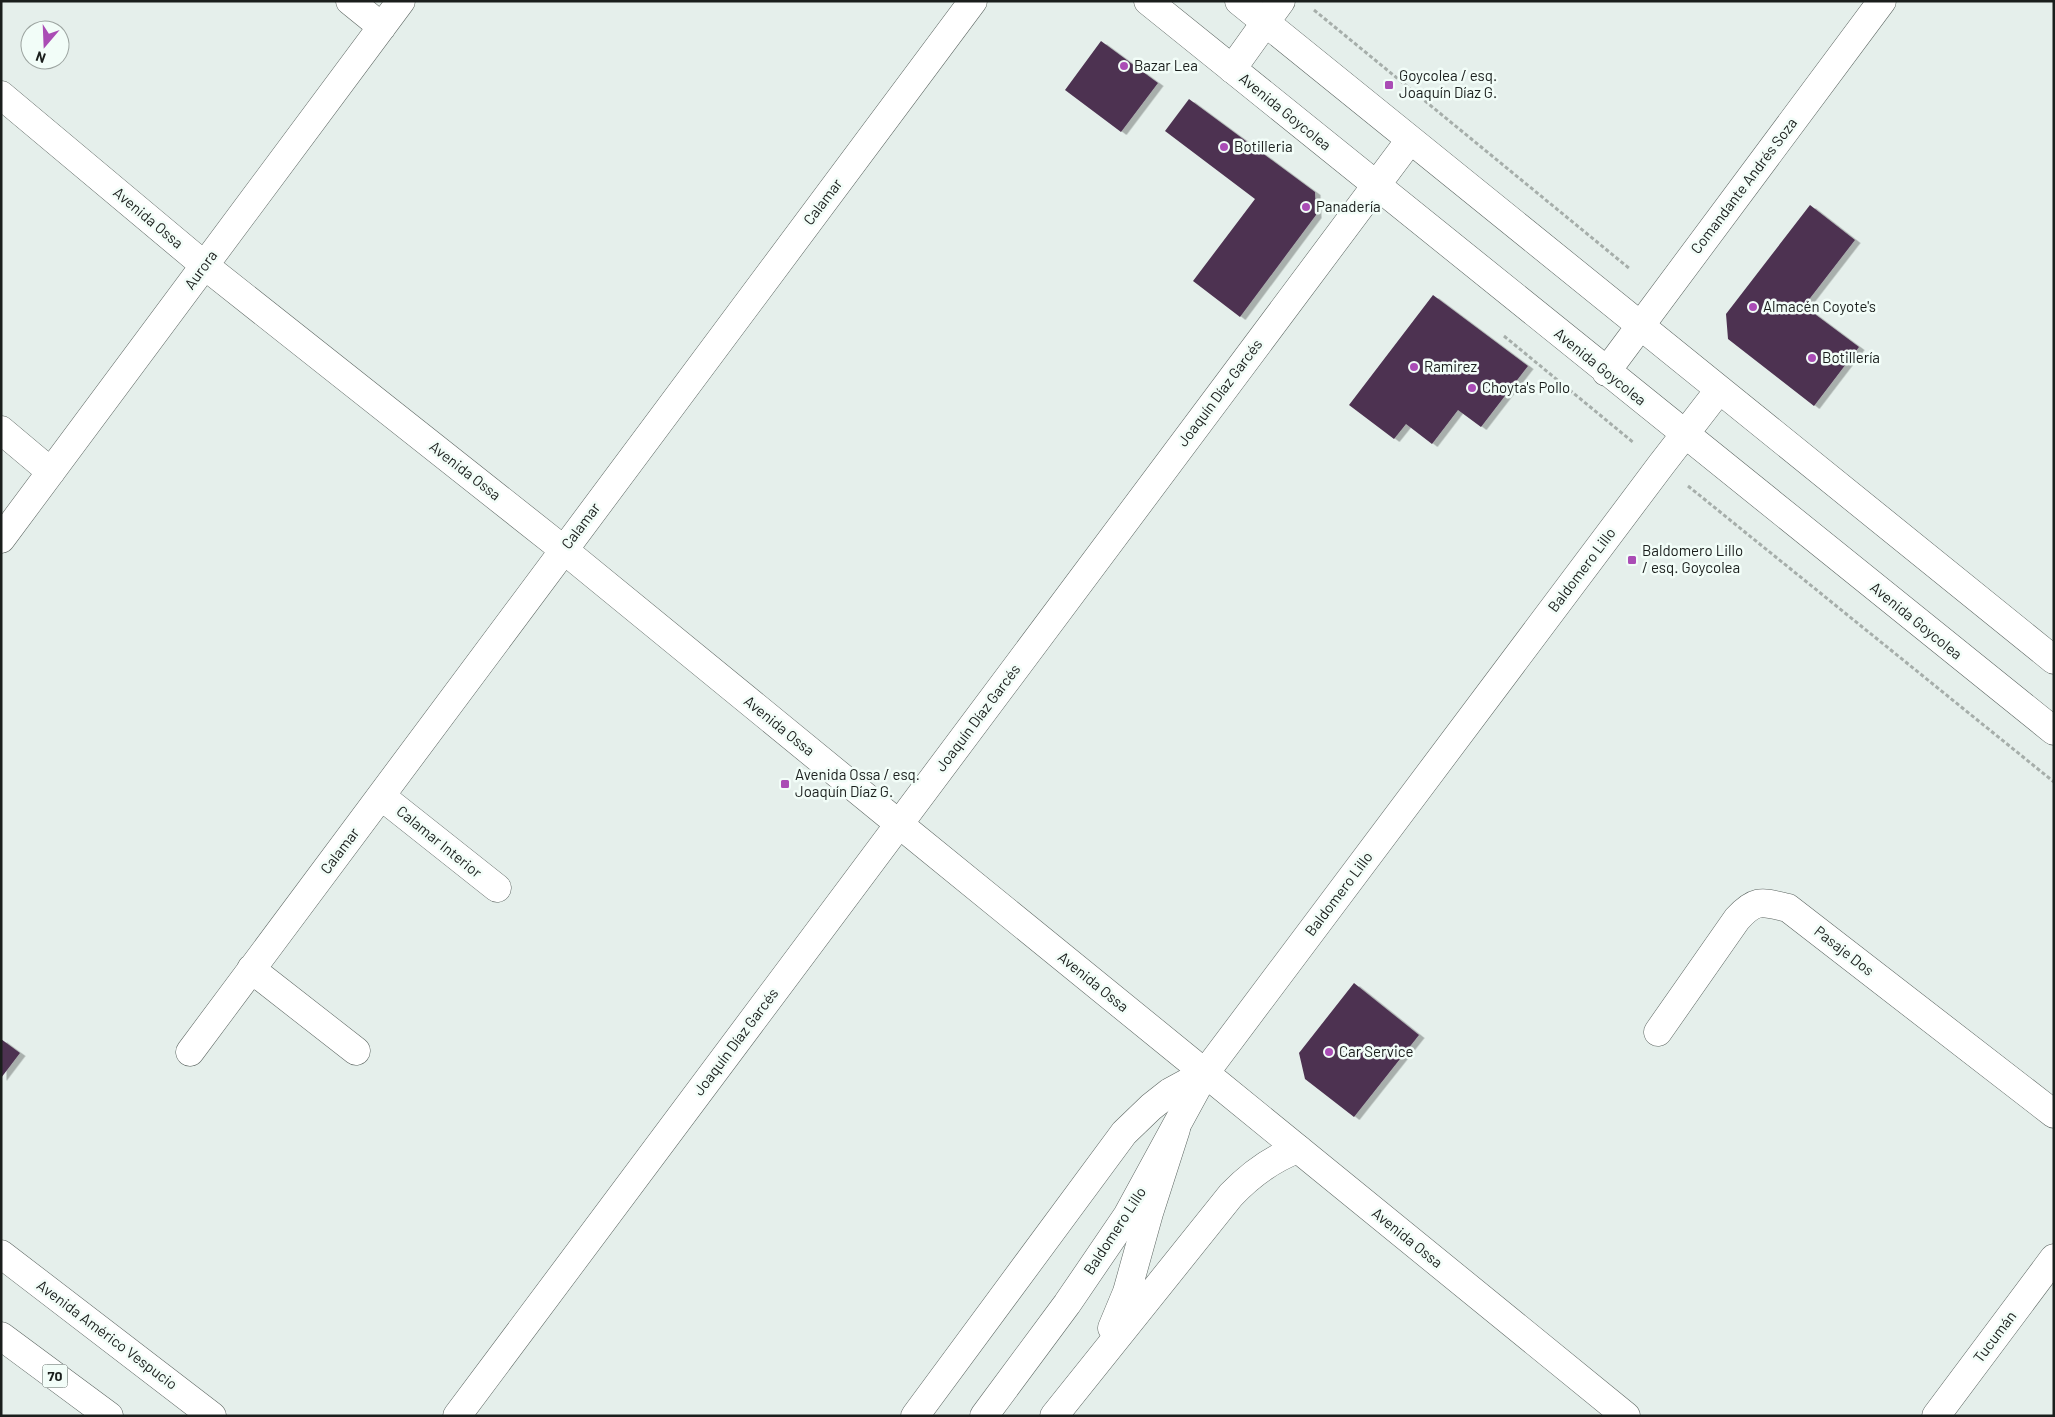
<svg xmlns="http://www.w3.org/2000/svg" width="2055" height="1417" viewBox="0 0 2055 1417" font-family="Barlow,sans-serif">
	<defs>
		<filter id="shadow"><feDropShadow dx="5.5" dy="3" stdDeviation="0" flood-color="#0004"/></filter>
	</defs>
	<rect width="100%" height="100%" fill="#e5efeb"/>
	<path fill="#4e3351" filter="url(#shadow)" d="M1101,41L1158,83L1121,132L1065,90Z
		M1189,99L1315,192L1316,215L1240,317L1193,281L1255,199L1165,131Z
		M1810,205L1855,240L1804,306L1859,347L1814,406L1728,339L1726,314Z
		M1433,295L1528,366L1481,427L1458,410L1432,444L1406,424L1394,439L1349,405Z
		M1354,983L1419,1035L1354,1117L1305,1079L1299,1053Z
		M1,1039L20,1053L1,1078Z"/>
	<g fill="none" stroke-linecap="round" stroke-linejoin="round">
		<g stroke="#5d6662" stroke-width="29">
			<path id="street" d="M350,1L382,27
				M1232,69L1265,23
				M1,95L204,265L564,550L899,824
				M1,430L51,472
				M1,539L401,1
				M381,796L497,888
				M251,969L356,1051
				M1658,1032L1737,919C1756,898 1762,902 1788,908L2054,1114
				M190,1052L973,1
				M1205,1073L1626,1416
				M1936,1416L2054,1258"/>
		</g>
		<g stroke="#5d6662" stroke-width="29">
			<path id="secondary" d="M1148,1L2054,731
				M1239,1L2054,660
				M1265,23L1281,1
				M1606,372L1882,1
				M899,824L1205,1073
				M457,1416L1410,140
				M984,1416L1067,1304L1127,1216L1205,1073L1661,465L1719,390"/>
		</g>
		<g stroke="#5d6662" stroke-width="29">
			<path id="primary" d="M1,1254L212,1416
				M1112,1328L1127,1292L1149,1213L1176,1129
				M915,1416L1124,1133L1151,1107L1170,1092L1205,1073
				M1054,1416L1231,1195C1251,1174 1271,1159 1298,1149"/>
		</g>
		<g stroke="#5d6662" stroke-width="29">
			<path id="highway" d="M1,1336L109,1416"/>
		</g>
		<path stroke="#a6aeaa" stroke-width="3" stroke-dasharray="4 2.5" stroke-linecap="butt" d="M1314,10L1630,269
			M1504,336L1634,443
			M1688,486L2054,782"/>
		<use href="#street" stroke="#fff" stroke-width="28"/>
		<use href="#secondary" stroke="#fff" stroke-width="28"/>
		<use href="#primary" stroke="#fff" stroke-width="28"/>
		<use href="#highway" stroke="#fff" stroke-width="28"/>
	</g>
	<g fill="#aa4cb5" stroke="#f2fdf8" stroke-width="2">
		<circle cx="1124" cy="66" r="5"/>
		<rect x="1384" y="80" width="10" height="10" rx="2.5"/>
		<circle cx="1224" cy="147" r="5"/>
		<circle cx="1306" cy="207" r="5"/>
		<circle cx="1753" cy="307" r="5"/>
		<circle cx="1812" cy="358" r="5"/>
		<circle cx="1414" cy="367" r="5"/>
		<circle cx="1472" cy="388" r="5"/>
		<rect x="1627" y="555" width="10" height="10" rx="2.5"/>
		<rect x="780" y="779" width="10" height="10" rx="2.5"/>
		<circle cx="1329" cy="1052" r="5"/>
	</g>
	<g text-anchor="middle" stroke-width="5" stroke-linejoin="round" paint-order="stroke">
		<rect fill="#f2fdf8" stroke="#5b615e" stroke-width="1" x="42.5" y="1364.5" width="25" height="23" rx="4"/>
		<g font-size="14" font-weight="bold" fill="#1a1e1c">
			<text x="55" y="1381">70</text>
		</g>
		<g font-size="15" fill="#1a1e1c" stroke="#f2fdf8" text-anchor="start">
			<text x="1134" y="71">Bazar Lea</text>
			<text x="1399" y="81">Goycolea / esq.<tspan x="1399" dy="17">Joaquín Díaz G.</tspan></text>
			<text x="1234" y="152">Botilleria</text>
			<text x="1316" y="212">Panadería</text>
			<text x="1763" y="312">Almacén Coyote's</text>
			<text x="1822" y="363">Botillería</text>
			<text x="1424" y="372">Ramirez</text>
			<text x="1482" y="393">Choyta's Pollo</text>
			<text x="1642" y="556">Baldomero Lillo<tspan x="1642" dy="17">/ esq. Goycolea</tspan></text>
			<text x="795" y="780">Avenida Ossa / esq.<tspan x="795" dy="17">Joaquín Díaz G.</tspan></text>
			<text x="1339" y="1057">Car Service</text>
		</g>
		<g font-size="15" fill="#1a1e1c" stroke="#f2fdf8">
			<text transform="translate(1285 112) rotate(39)" y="5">Avenida Goycolea</text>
			<text transform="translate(1744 186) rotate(-53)" y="5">Comandante Andrés Soza</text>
			<text transform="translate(823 202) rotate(-53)" y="5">Calamar</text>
			<text transform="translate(148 218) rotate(40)" y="5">Avenida Ossa</text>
			<text transform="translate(201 270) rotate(-54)" y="5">Aurora</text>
			<text transform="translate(1600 367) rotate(39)" y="5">Avenida Goycolea</text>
			<text transform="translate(1220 393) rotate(-53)" y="5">Joaquín Díaz Garcés</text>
			<text transform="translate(465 471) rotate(38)" y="5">Avenida Ossa</text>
			<text transform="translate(581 526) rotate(-53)" y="5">Calamar</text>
			<text transform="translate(1582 570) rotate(-53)" y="5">Baldomero Lillo</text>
			<text transform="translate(1916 621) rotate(39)" y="5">Avenida Goycolea</text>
			<text transform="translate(978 718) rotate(-53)" y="5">Joaquín Díaz Garcés</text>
			<text transform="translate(779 726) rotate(39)" y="5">Avenida Ossa</text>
			<text transform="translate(439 842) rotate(39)" y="5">Calamar Interior</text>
			<text transform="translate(340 851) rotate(-53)" y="5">Calamar</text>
			<text transform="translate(1339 894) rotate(-53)" y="5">Baldomero Lillo</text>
			<text transform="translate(1844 951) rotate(38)" y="5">Pasaje Dos</text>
			<text transform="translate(1093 982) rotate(39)" y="5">Avenida Ossa</text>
			<text transform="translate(736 1042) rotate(-53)" y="5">Joaquín Díaz Garcés</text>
			<text transform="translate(1115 1231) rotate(-57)" y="5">Baldomero Lillo</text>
			<text transform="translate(1407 1238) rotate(39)" y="5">Avenida Ossa</text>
			<text transform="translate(107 1335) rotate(37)" y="5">Avenida Américo Vespucio</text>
			<text transform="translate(1995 1337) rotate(-53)" y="5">Tucumán</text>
		</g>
	</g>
	<rect width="2055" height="1417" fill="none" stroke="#1a1e1c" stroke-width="5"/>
	<g transform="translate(45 45) rotate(199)"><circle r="24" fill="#f2fdf8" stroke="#9ca4a0"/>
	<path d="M0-4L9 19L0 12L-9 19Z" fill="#aa4cb5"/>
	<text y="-8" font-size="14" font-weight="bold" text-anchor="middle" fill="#1a1e1c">N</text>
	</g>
</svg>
